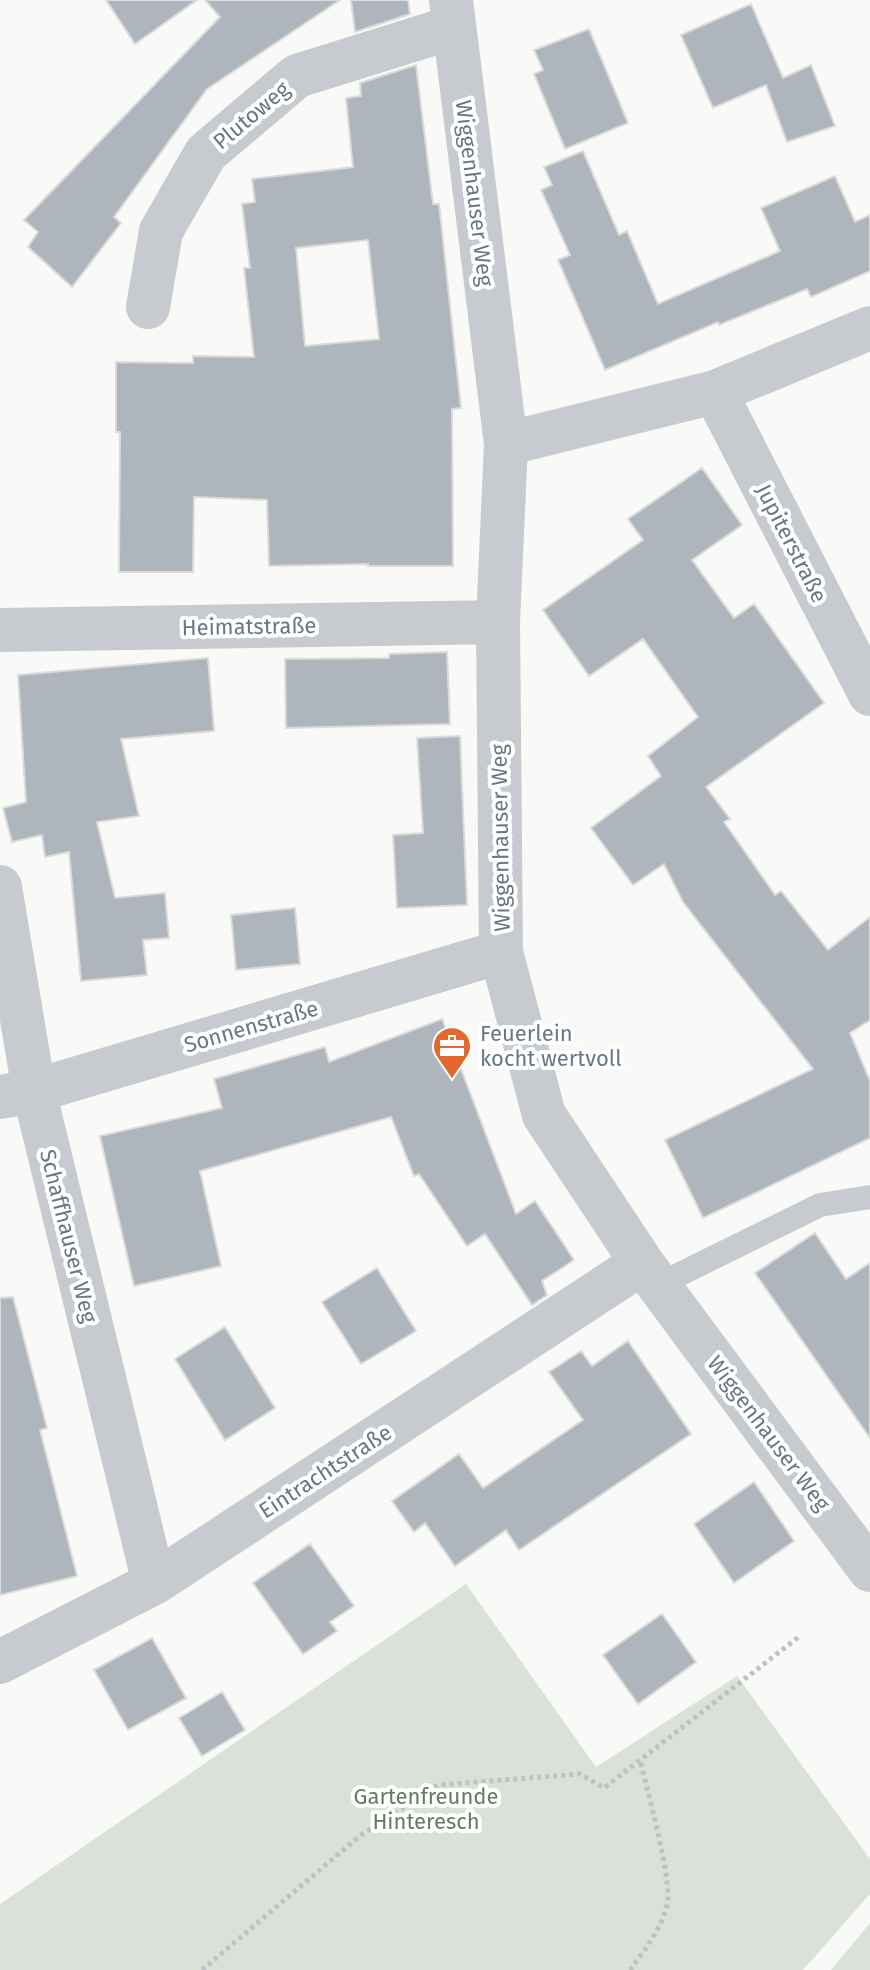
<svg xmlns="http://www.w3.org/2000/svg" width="870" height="1970" viewBox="0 0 870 1970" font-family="'Fira Sans',sans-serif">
	<rect width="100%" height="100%" fill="#f9f9f7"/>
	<path fill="#dae1d8" d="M466,1584L596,1767L737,1676L870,1859V1894L803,1970H0V1904Z
		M870,1923V1970H831Z"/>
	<path fill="#aeb5bc" stroke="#dbdbd9" stroke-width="2" fill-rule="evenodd" d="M106,0H197L135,44Z
		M205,0H340L207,89L114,217L121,223L72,287L28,247L38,232L24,220L220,17Z
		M351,0H408L410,14L355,32Z
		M751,4L783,78L811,65L835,126L787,142L766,85L713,108L681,35Z
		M589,29L628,123L565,149L534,74L543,70L534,50Z
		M416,65L433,204H439L461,408L452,409L453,566H368V564L269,566L267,500L194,497L193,572H119L120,432H116V362L193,363V356L254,357L244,268H250L242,204L255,202L252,179L353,167L346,98L361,96L360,83ZM368,240L379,339L305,346L296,248Z
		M583,151L619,235L627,231L658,304L780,251L761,208L835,176L855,222L870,215V271L811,297L807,289L719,325L718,322L605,370L558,260L570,255L541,190L552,185L544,167Z
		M702,468L742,525L692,560L734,618L754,604L824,703L706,787L730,819L724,822L775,895L781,891L828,950L870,917V1020L850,1033L870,1081V1138L703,1218L665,1140L813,1069L683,902L664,864L633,885L591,828L661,776L648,756L698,717L643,639L589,676L543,610L643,540L628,519Z
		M447,652L450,724L286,728L285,659L389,658V654Z
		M208,658L214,731L121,739L139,816L97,822L115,898L165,893L169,938L143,940L147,975L81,981L69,852L45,857L42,835L12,842L3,808L26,802L18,675Z
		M460,736L467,905L397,908L393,835L423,833L417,738Z
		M295,908L300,964L236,970L231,915Z
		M442,1019L516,1214L535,1201L574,1260L542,1281L547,1295L532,1305L485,1234L467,1246L419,1174L414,1176L391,1117L200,1171L221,1266L134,1286L100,1136L222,1108L214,1079L325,1047L329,1062Z
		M815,1233L846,1279L870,1263V1438L755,1273Z
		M377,1268L416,1331L361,1364L322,1302Z
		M13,1297L47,1428L40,1430L77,1576L0,1595V1298Z
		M225,1327L275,1408L225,1440L175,1359Z
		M628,1341L691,1434L519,1550L506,1530L455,1566L425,1523L414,1532L392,1501L459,1454L483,1488L583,1420L549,1372L581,1351L592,1366Z
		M754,1482L794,1541L734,1583L694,1524Z
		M310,1544L354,1606L330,1622L337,1631L303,1654L253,1583Z
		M662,1614L696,1662L638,1704L603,1655Z
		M152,1638L186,1698L128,1730L94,1670Z
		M222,1692L245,1730L202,1756L179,1718Z"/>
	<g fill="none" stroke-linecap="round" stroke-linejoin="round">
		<path stroke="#bfc1c4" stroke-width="5" stroke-dasharray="4 4" stroke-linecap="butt" d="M202,1970L361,1835L438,1785L580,1774L604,1788L800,1636
			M630,1970C644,1951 661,1929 667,1906C673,1881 647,1790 640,1760"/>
		<path stroke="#c7cace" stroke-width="24" d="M658,1285L820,1205L870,1197"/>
		<path stroke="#c7cace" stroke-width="44" d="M451,0L506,444L498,622L501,952L544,1115L642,1263L870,1570
			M148,307L161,231L206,153L297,76L454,27
			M715,392L870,694
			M506,444L715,392L870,328
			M0,630L498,622
			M0,887L34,1091L154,1583
			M0,1097L34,1091L501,952
			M0,1662L154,1583L642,1263"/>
	</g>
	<defs>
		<g id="office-pin" transform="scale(2)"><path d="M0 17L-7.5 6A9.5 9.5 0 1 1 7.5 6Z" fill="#e3682d" stroke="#fff"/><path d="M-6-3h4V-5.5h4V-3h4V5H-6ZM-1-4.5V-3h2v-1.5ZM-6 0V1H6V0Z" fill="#fff"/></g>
	</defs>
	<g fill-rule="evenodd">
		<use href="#office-pin" x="452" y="1046"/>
	</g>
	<g text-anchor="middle" stroke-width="8" stroke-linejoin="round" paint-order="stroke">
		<g font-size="22" fill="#687788" stroke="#fff">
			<text transform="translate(251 115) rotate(-40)" y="8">Plutoweg</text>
			<text transform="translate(475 193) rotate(83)" y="8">Wiggenhauser Weg</text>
			<text transform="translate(792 543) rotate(63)" y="8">Jupiterstraße</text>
			<text transform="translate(249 626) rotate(-1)" y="8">Heimatstraße</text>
			<text transform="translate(500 838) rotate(-91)" y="8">Wiggenhauser Weg</text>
			<text transform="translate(251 1026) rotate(-16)" y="8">Sonnenstraße</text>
			<text transform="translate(69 1236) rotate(76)" y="8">Schaffhauser Weg</text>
			<text transform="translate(769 1433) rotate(53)" y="8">Wiggenhauser Weg</text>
			<text transform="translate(325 1471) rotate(-33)" y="8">Eintrachtstraße</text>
		</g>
		<g font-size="22" fill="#687788" stroke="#fff" text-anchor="start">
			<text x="480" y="1041">Feuerlein<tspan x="480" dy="25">kocht wertvoll</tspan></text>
		</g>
		<g font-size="22" fill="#667a63" stroke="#fff">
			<text x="426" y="1804">Gartenfreunde<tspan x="426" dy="25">Hinteresch</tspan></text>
		</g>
	</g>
</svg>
